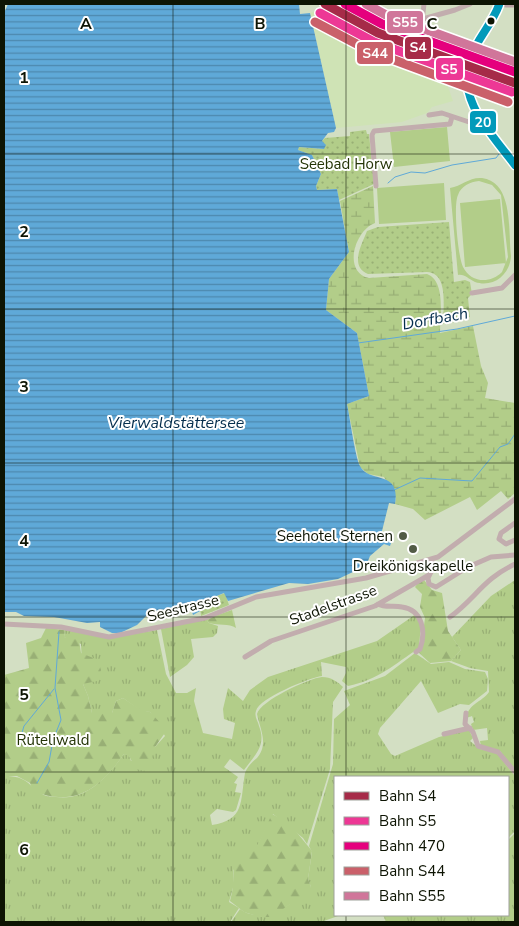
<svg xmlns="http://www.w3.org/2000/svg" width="519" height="926" viewBox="0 0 519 926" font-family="'Nunito Sans',sans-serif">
	<defs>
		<pattern id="grass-tufts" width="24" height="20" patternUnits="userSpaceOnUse" patternTransform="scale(1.25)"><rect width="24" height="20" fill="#b2cd89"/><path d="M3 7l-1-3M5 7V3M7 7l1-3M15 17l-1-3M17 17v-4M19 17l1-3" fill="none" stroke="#98af75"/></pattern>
		<pattern id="forest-firs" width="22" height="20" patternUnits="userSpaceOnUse" patternTransform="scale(1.25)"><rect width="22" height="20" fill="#b2cd89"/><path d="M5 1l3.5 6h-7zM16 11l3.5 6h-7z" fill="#98af75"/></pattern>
		<pattern id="wetland-marsh" width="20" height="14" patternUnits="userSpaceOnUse" patternTransform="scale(1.25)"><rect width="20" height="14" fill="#b2cd89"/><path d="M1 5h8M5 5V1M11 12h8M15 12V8" fill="none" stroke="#98af75"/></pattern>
		<pattern id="park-dots" width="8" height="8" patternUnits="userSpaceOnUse" patternTransform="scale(1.25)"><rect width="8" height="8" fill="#b2cd89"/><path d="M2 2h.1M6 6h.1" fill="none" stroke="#98af75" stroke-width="1.8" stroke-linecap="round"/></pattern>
		<pattern id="water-rules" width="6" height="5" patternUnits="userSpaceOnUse" patternTransform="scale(1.25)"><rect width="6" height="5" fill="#5fa9d8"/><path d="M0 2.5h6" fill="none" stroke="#4d88ad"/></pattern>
	</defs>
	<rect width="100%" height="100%" fill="#d3dfc3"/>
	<path fill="#cfe3b5" d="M321,4H336L389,32L515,78V86L439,58L436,66L445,78L453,101L432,107L427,113L402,122L336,128L310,13L327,8Z"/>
	<path fill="url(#grass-tufts)" d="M515,580V770L500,751L481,746L480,741L488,740L487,728L473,730L471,724L474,722L472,716L466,718C469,703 481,703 489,692L488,671L470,668L451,661L461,650L452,637L491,596Z
		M416,614L421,622L419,648C395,664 378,680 348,686L342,681L346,673V667L321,662L322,676C309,678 259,698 256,711C254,717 258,721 259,726C267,746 254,756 244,770L230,759L224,767L238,777L234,783L237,784L235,792L241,793L236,810L233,812L217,809L210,815L212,825C245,820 240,802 245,773C247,767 252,762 257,758C269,744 260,729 257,714C260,701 309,678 322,677C331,677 338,682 343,687L333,702L330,769L307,844L303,838L273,814L257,847L233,870L234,884L229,902L239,908L230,922H4V776C29,776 26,785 44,795C47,797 52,796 56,797C87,801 107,777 124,754L129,755L131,761L155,747L165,736L150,712L141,711L123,698L116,701L112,713H92L88,696L83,684L81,644L64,637L65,630L109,638L157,630L166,674L176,693H187L196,688L194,701L203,733L232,739L235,723L224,719L223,709L228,688L243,701L250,690L268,677L377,641Z
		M206,619L209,623L218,626L217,633L213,637L191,639L194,657L187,665L170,677L161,629Z
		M415,653L431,664L449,662L465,669L485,672L488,679L487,691L469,705L460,704L438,713L421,681L380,728L378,734L391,754L395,756L439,737L469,730L473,738L470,741L480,749L495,751L515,776V831L508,838V777H335V915H341L321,922H231L240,909C262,926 296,903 311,887L308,879L312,852L309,846L333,764L334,719L350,705L344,691L385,676Z
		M515,833V922H386L383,915H508V840Z"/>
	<path fill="url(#forest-firs)" d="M424,580L432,590L442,593L448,631L461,650L451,661L430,663L417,651L421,648L425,618L420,607L422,594L415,587L418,583Z
		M232,610L236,628C229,623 218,626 209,623L206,619Z
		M46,628L65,630L64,637L79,640L81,653L98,660L101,670L97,681L83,684L88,696L92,713H112L116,701L123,698L141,710L150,712L167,730L155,747L149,768L144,771L136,769L129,756L124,754C100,788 76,808 33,791L30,783L17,776H4V675L29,668L26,643L41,638Z
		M272,814L289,823L312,851L308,879L311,887L310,892L302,900L289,905L271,917H260L244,912L230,901C231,896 233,890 233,884C235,873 230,857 239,848L257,846Z"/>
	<path fill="url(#wetland-marsh)" d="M373,186L375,223C355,230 342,272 369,278L427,274C446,281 440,316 440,333L473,326L481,366L488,383L485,398L515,403V493L508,499L501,491L477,510L470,497L425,520L413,509L395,504L396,498L384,477L368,474L360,467L347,404L369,396L357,333L326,310L329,279L349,252L340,201Z"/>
	<path fill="url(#park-dots)" d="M366,130L367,134H369L374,184L339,200L337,189L317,190L316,186L321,174L312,155L298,150L299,147L324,149L322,141L325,138L350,136V132Z
		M449,222L454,282L465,280L470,282L472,294L468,298L470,317L461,321L443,324C443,308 449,273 427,272L368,274C349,266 362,244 367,231L378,227Z
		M225,593L229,605L201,616L200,608L209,599Z"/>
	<path fill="#b2cd89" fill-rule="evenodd" d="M447,127L450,161L394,167L390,132Z
		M482,178C514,182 508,232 511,256C510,275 493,288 475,282C468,279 465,274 458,275L450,188C462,186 469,177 482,178ZM479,181L492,185L501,195L508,257L502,272C490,284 471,283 463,267C458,257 453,205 458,195C461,186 470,182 479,181Z
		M444,183L446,220L379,224L377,188Z
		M500,199L506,263L465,267L460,203Z"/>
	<path fill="url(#water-rules)" d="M8,4H299L300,14L310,13L336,128L334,132L328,133L322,141L326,145L324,149L299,147L298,150L312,155L321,174L316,186L317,190L337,189L349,252L329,279L326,310L357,333L369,396L347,404C350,417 355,457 360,466C369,484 401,469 395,504L389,503L381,535L392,540L390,546L384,544L370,556L366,566L338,579L308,584L289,583L228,601L224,593L209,599L200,611L193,615L190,605L150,612L137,625L120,633H112L100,627V622L87,623L54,617L24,616L16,612H4V13Z"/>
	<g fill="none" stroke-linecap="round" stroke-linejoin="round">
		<path stroke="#5fa9d8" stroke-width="1" d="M388,183L395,177L411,172L425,173L452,165L496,158L499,154
			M358,343L457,329L515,316
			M394,490L420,478L472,481L500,447L508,444L515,434
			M18,746L24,726L54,689
			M37,783L49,762L53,740L61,720L55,688L59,632"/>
		<path stroke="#c2adae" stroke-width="5" d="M364,4L412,22L455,10L470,4
			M422,21L424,4
			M429,115L442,113L469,122L480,116
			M376,186L372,135L374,131L450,124L452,117
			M472,293L502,288L515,275
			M515,523L501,533L499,539L506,544L515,540
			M431,559L433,568L428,578L429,584L436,587L468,567L491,557L515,555
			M378,604C385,608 394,605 402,607C423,610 426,632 420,649L416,652
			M450,617C476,598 483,579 515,564
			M4,624L61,627L109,637L205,618L256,597L366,578L438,557L515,499
			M245,657L271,641L375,606L429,575
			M466,713L465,724L473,732L478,746L498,752L515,772
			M444,734L470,728"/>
		<path stroke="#baa2a4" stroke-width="7" d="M506,4H515
			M475,47L490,27L499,5
			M468,96L473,107L515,165"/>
		<path stroke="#a49e95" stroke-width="1" d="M441,63L491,82L515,88"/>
		<path stroke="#baa2a4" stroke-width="7" d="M468,96C463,78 466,63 475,47"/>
		<g stroke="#fff" stroke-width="11">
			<path id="bus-1" d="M499,5C492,24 478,38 471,56C454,98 492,134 515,165"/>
		</g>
		<use href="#bus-1" stroke="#019aba" stroke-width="8"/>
		<g stroke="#fff" stroke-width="12">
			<path id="rail-1" d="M325,4L378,33L515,83"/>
		</g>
		<g stroke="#fff" stroke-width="12">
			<path id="rail-2" d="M320,13L374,42L512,92"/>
		</g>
		<g stroke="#fff" stroke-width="12">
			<path id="rail-3" d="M345,4L382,24L515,72"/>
		</g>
		<g stroke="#fff" stroke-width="12">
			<path id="rail-4" d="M315,22L370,51L508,102"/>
		</g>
		<g stroke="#fff" stroke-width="12">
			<path id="rail-5" d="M366,4L386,15L515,62"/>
		</g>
		<use href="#rail-1" stroke="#a62b48" stroke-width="9"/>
		<use href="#rail-2" stroke="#ed3895" stroke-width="9"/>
		<use href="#rail-3" stroke="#e5007d" stroke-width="9"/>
		<use href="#rail-4" stroke="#ca606a" stroke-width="9"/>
		<use href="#rail-5" stroke="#d0769a" stroke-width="9"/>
	</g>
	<path fill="none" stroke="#0d1403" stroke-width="1" stroke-opacity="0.55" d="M173,4V922M346,4V777M4,154H515M4,309H515M4,463H515M4,617H515M4,772H515M346,915V922"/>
	<circle fill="#0d1403" stroke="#fff" stroke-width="2" cx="491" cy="21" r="4.5"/>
	<g fill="#525b46" stroke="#fff" stroke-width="2">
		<circle cx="403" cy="536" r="5"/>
		<circle cx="413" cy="549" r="5"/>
	</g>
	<g text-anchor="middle" stroke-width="4" stroke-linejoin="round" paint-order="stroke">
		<g font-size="15" fill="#233305" stroke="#fff">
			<text x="346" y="169">Seebad Horw</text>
			<text x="53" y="745">Rüteliwald</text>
		</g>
		<g font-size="15" fill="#0d1403" stroke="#fff" text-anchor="end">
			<text x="393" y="541">Seehotel Sternen</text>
			<text x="413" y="571" text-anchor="middle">Dreikönigskapelle</text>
		</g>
		<g font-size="15" fill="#0d1403" stroke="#fff">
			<text transform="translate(333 605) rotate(-20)" y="5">Stadelstrasse</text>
			<text transform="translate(183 608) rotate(-14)" y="5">Seestrasse</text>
		</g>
		<g font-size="16" font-style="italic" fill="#052e4d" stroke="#fff">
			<text transform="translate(435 318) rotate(-10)" y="6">Dorfbach</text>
			<text x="176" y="428">Vierwaldstättersee</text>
		</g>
	</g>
	<g font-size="16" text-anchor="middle" font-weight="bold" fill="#0d1403" stroke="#fff" stroke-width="4" stroke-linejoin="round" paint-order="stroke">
		<text x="86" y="29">A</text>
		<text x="260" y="29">B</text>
		<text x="432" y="29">C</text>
		<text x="24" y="83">1</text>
		<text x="24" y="237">2</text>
		<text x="24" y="392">3</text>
		<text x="24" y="546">4</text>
		<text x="24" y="700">5</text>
		<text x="24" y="855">6</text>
	</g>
	<g stroke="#fff" stroke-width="2">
		<rect x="386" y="10" width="38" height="24" rx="5" fill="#d0769a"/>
		<rect x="404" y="36" width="28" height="24" rx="5" fill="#a62b48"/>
		<rect x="356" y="41" width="38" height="24" rx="5" fill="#ca606a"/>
		<rect x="435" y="57" width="29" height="24" rx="5" fill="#ed3895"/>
		<rect x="469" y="110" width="28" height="24" rx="5" fill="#019aba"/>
	</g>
	<g font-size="14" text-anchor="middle" font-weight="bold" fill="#fff">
		<text x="405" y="27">S55</text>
		<text x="418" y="52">S4</text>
		<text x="375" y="58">S44</text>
		<text x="449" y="74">S5</text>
		<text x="483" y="127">20</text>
	</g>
	<rect width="519" height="926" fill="none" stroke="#0d1403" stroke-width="10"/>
	<rect x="334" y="776" width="175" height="140" fill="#ffffff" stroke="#9ea19a"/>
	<rect x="344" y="792" width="25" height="8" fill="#a62b48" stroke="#9ea19a"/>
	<text x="379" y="801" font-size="15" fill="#0d1403">Bahn S4</text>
	<rect x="344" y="817" width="25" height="8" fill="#ed3895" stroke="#9ea19a"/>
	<text x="379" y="826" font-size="15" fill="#0d1403">Bahn S5</text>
	<rect x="344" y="842" width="25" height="8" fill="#e5007d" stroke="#9ea19a"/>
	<text x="379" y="851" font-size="15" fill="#0d1403">Bahn 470</text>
	<rect x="344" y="867" width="25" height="8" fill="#ca606a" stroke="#9ea19a"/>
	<text x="379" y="876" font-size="15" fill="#0d1403">Bahn S44</text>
	<rect x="344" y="892" width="25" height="8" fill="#d0769a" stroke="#9ea19a"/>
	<text x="379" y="901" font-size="15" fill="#0d1403">Bahn S55</text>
</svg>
